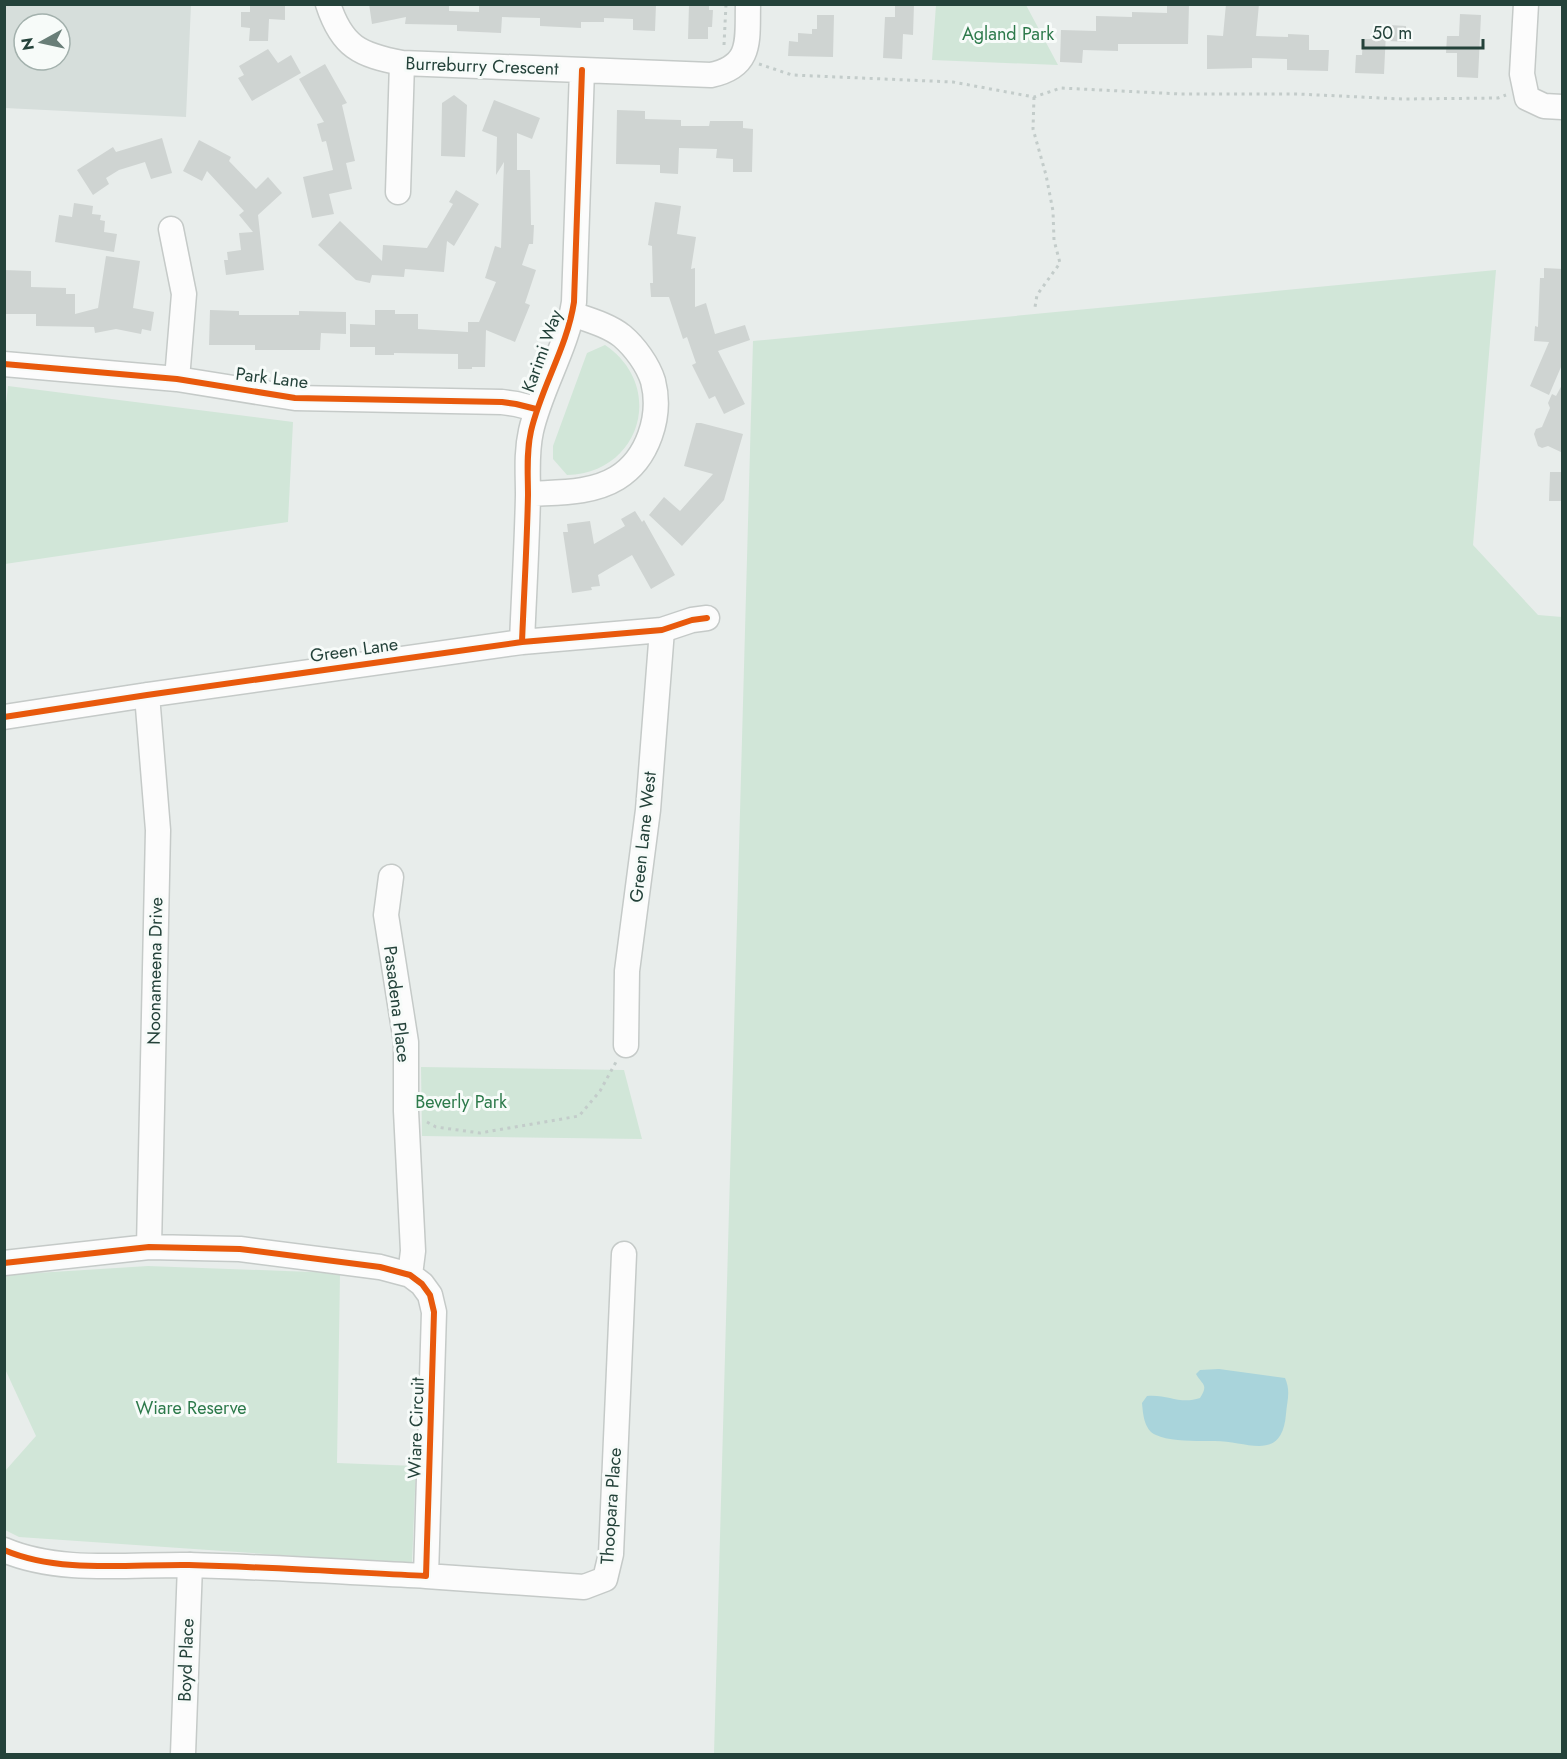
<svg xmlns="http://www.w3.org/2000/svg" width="1567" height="1759" viewBox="0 0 1567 1759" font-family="Jost,sans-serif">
	<rect width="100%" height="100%" fill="#e8edeb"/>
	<path fill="#d6dedb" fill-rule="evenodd" d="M5,4L191,5L186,117L5,108ZM24,24H60V60H24Z"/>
	<path fill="#d1e6d8" d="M1026,5L1058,65L932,60L936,5Z
		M1496,270L1473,545L1538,615L1562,617V1754H714L753,341Z
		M605,345C666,386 641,473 567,475L553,459V446L587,353Z
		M8,386L293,422L288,522L5,564L4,422Z
		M421,1067L624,1070L642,1139L422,1136Z
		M148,1266L340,1273L337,1463L416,1466L412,1564L19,1537L5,1530V1471L36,1436L5,1369V1275Z"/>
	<path fill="#a9d4db" d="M1219,1369L1285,1378C1291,1391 1287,1401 1286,1414C1282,1463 1247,1441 1215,1441C1200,1441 1170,1442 1156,1435C1144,1430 1143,1414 1142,1403L1147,1396C1168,1394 1180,1405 1200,1398C1209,1384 1202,1385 1196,1374L1200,1370Z"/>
	<path fill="#cfd4d2" d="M250,4H285V20L269,19L268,41H249L250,28L241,27V12H250Z
		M369,4H449V11L479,12V4H656L655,31L633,30V19L604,18V22H581V28L540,26V18L502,17L501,33L457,31V25L405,24L406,17L372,24Z
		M689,4H709V10H713L712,27H708V39H688Z
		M895,4H914L913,35L903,34L902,59L883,58L885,17H895Z
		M1167,4H1189L1188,44H1118V51L1083,50L1082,63L1060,62L1061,30L1096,31V16L1132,17V12L1167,13Z
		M1226,4H1259L1256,36L1288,37V34L1309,35V50H1329L1328,71L1287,70V59L1252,58V68L1207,69V35L1223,36Z
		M1460,14L1481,15L1478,78L1457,77V53H1446L1447,36H1459Z
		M817,15H834L833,57L788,56L789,41L798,42V33L812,34V29H817Z
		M1389,25L1406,26V42L1389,41Z
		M1371,32H1386L1384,74L1355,73L1356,55H1362L1363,39H1371Z
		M268,49L278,63L291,55L301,73L252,101L238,78L244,75L239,66Z
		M325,64L347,103L342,105L355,161L346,163L352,189L329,194L334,214L312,218L303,177L333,170L326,141L322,142L317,124L324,122L299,79Z
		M454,95L467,105L465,157L441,156L442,103Z
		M494,100L540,118L532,139L517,133V170H530L531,225H534L533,244H529L522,265L536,270L525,303L530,305L515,342L486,330L485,367H472V369H458V354L394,353V355H375V347H350V324L375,325V310H395V314H418V329L468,332V322H479L496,282L485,278L495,246L501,248L504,162L496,175L497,137L482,131Z
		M617,110L645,111V119L681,120V126H709L710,121H743V128L753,129L752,172H733V159L716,158L717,149L679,148L678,174L660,173V165L616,164Z
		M162,138L172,173L151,179L145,162L119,170L106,178L109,184L93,195L77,170L113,147L116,152Z
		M199,140L231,157L229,161L256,189L268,177L282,193L258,215L264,270L226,275L224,260H228L227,252L241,250L239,233L253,232L239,215L244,211L207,171L202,181L183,171Z
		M456,190L479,204L454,246L447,241L444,272L405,269L404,277L372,275L370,283L356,280L318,245L340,221L382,261L383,245L427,248L453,204L449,202Z
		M655,202L681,206L677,234L696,237L691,269L695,268V307L706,303L715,334L745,325L750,340L718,351L745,404L724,414L715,396L709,399L692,365L696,363L687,337L683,339L669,297H651L650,283H653L652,246L648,245Z
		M74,203L93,206L92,214L101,215L100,220L105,221L104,232L117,234L114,252L55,242L59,215L72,217Z
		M106,256L140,261L133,308L154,312L151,331L142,329L141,334L116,329L95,333L94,327L36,326V314H4V270L31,271V287L66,288V294H75V314L98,308Z
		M1544,268L1563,269L1561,367L1549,395L1530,386L1549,342L1534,341L1535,326L1538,327L1540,278H1544Z
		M210,310L239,311V315H299V311L346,312V334L321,333L320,350H255V345H209Z
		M1563,383V453L1548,446L1542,448L1538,446L1534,434L1536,429L1542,427L1550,408L1548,403L1552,394L1556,396Z
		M696,423H701L743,434L724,500L682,546L649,515L664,497L680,511L713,474L684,466Z
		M1550,472H1563V501H1549Z
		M635,511L642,522L644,520L675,575L651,589L632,555L598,575L600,586L591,587L592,590L572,593L563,532H568L567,524L590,521L594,544L625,526L621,519Z"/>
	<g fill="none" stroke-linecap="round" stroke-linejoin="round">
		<g stroke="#c5cac8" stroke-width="27">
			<path id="minor" d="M328,4C342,47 360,55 402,63L711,75C753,66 747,40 748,4
				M1526,4L1522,74L1527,98L1544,106L1562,107
				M398,192L402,63
				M171,229L184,294L177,379
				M4,364L177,379L295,398L502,402L516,404L536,409
				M528,494C557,492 591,494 617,478C648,459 662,416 653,381C648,365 635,347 622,336C608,325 589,320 572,314
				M522,642C524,593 527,544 528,495C528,474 526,453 531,431C541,387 567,348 574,302L582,70
				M147,695L158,830L149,1247
				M4,717L147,695L522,642L662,630L692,620L707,618
				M391,877L386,915L406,1042V1111L413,1251L410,1275
				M626,1045L627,971L648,810L662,630
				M4,1263L149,1247L240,1249L380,1267L410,1275L422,1284L430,1295L434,1312L426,1576C347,1572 268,1567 189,1565C130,1564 60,1574 4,1550
				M426,1576L584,1587L605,1579L611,1554L624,1254
				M183,1754L190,1565"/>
		</g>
		<path stroke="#c3ccca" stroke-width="3" stroke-dasharray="3 4.5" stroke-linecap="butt" d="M724,45L726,4
			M759,64L792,75L953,82L1034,97L1061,88L1180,94H1298L1402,99L1498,98L1506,95
			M1034,97L1033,129L1046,175L1053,211L1054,240L1060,263L1037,295L1035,307
			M427,1122L436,1127L480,1133L579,1116L600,1091L616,1062"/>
		<use href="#minor" stroke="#fcfcfc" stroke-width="24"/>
		<g stroke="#f7fbf9" stroke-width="10">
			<path id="cycleway" d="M4,364L177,379L295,398L502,402L516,404L536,409
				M522,642C524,593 527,544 528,495C528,474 526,453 531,431C541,387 567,348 574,302L582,70
				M4,717L147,695L522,642L662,630L692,620L707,618
				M4,1263L149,1247L240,1249L380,1267L410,1275L422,1284L430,1295L434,1312L426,1576C347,1572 268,1567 189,1565C130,1564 60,1574 4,1550"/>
		</g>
		<use href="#cycleway" stroke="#e8590c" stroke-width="6"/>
	</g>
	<g text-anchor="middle" stroke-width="6" stroke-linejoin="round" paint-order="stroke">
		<g font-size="18" fill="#2d7a4b" stroke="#f7fbf9">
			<text x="1008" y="40">Agland Park</text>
			<text x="461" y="1108">Beverly Park</text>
			<text x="191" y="1414">Wiare Reserve</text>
		</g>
		<g font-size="18" fill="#24423a" stroke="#f7fbf9">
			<text transform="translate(482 66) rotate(2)" y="6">Burreburry Crescent</text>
			<text transform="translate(542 351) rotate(-70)" y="6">Karimi Way</text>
			<text transform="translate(272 378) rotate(7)" y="6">Park Lane</text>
			<text transform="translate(354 650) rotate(-8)" y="6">Green Lane</text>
			<text transform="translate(643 837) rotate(-84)" y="6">Green Lane West</text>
			<text transform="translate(155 971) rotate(-89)" y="6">Noonameena Drive</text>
			<text transform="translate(397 1004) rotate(83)" y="6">Pasadena Place</text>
			<text transform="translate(416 1428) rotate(-88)" y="6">Wiare Circuit</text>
			<text transform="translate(611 1506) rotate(-86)" y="6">Thoopara Place</text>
			<text transform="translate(186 1660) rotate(-88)" y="6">Boyd Place</text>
		</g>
	</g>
	<rect width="1567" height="1759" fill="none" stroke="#24423a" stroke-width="12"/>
	<g transform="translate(42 42) rotate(262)"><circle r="28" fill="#f7fbf9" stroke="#a3b1ad" stroke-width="1.5"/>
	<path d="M0-4.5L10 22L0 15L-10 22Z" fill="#697e78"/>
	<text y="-9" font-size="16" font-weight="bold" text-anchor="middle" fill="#24423a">N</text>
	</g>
	<path d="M1363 39v9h120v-9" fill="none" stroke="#24423a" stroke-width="3"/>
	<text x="1372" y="39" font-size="18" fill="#24423a" stroke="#f7fbf9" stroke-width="4.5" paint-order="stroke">50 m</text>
</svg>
